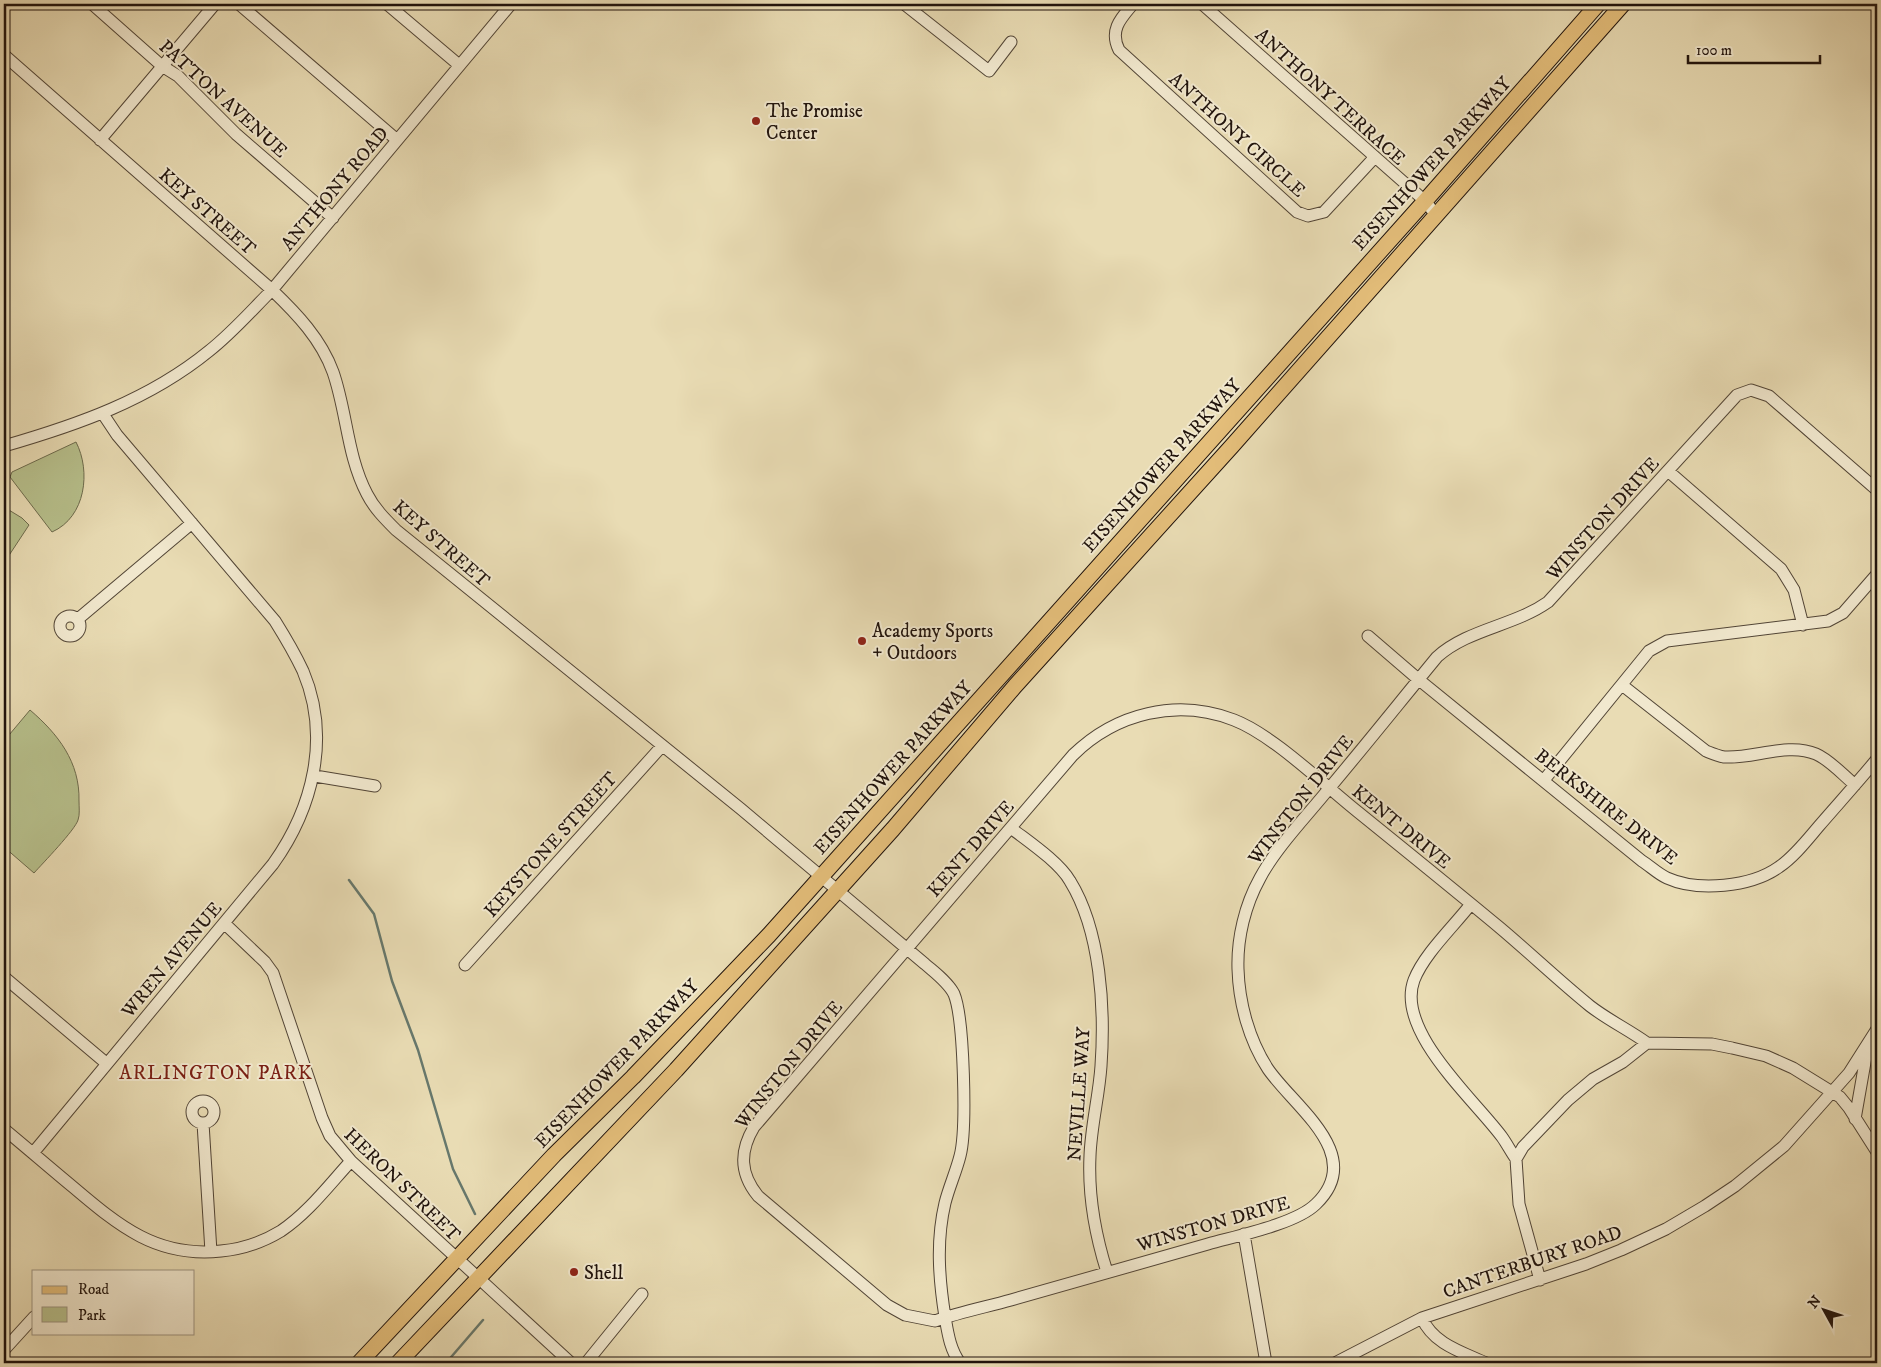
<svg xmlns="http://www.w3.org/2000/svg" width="1881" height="1367" viewBox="0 0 1881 1367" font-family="'IM FELL DW Pica',serif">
	<rect width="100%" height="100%" fill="#e9dcb4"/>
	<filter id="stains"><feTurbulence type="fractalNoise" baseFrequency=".004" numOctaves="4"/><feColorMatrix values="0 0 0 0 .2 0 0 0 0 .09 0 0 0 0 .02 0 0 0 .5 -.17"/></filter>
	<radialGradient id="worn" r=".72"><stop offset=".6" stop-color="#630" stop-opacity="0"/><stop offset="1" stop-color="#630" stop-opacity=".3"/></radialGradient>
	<path fill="#b7c08c" stroke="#6c6a4c" d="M76,442C91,471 86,517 52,532L10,477L12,472Z
		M4,507L22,518L29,525L4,563Z
		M30,710C58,734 80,762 79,801C79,807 80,815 78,820C75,830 43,863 34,873L4,847V741Z"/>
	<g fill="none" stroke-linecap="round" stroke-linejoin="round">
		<path stroke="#67786c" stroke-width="2.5" d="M349,880L374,914L392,981L418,1050L453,1169L475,1214
			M446,1363L483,1320"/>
		<g stroke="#524536" stroke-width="13">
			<path id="minor" d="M92,4L162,66L178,76L236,134L333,218
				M239,4L397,140
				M387,4L459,65
				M904,4L989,71L1011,42
				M1133,4C1121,18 1109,30 1119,50L1297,212L1308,216L1324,212L1374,158
				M1202,4L1425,201L1436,215
				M4,55L272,290C297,314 321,339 333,372C347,412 347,456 367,494C374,508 385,519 396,530L741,809L925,964C934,972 948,982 954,994C964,1018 967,1130 960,1156C956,1172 949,1187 945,1203C936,1241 939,1279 945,1317C948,1334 950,1349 960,1363
				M100,140L215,4
				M4,446C77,425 149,400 209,351C232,333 251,311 272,290L511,4
				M1668,471L1781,569L1794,590L1803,625
				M60 626a10 10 0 1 1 20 0a10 10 0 1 1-20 0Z
				M78,619L192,523
				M1368,636L1418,679L1642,861C1650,866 1658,874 1667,878C1698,892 1751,887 1779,867C1794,857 1807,840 1819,826C1838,804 1858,782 1877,759
				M1622,685L1706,751C1711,753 1718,756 1724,757C1753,759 1788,742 1816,754C1830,760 1843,775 1855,785
				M315,776L375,786
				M1544,780L1649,651L1667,641L1828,621L1843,613L1877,574
				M1011,828C1029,842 1059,862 1070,881C1101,931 1105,1009 1101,1066C1099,1096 1091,1126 1090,1156C1088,1197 1095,1234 1107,1272
				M1471,904C1454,926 1424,954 1414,980C1395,1031 1475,1100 1502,1137C1507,1144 1511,1152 1516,1159
				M224,923L265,962L273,973L322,1118L330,1136L351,1161L571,1363
				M465,965L662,746
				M4,977L106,1063
				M1647,1043C1629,1030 1608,1020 1590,1006C1559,981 1530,953 1499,927C1452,888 1405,850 1358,812C1324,785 1273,735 1234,720C1177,698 1116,713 1073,755L754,1127C739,1152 740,1174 758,1196L887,1305L905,1315L935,1321C960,1312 986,1307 1011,1300C1077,1281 1143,1262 1208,1244C1236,1236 1296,1224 1316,1204C1367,1155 1294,1107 1268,1069C1249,1040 1239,1003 1238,969C1237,938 1245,905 1260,878C1276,848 1305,818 1327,791C1364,747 1400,702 1437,657C1468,629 1514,626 1548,602L1737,395L1751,390L1769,396L1877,490
				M192 1112a11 11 0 1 1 22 0a11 11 0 1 1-22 0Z
				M1855,1119L1867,1051
				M203,1123L211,1252
				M4,1129C27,1148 50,1168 73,1187C119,1226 157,1258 221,1251C242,1249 263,1242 281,1231C308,1213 329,1185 351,1161
				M33,1153L273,864C313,808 331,737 303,671C295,654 285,637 275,621L117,435L103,414
				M1244,1234L1266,1363
				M1540,1280L1519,1204L1516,1159L1523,1147L1568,1100L1593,1079L1623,1062L1647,1043L1712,1044L1732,1048L1766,1056L1793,1068L1840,1097L1849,1108L1877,1152
				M1422,1318C1433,1344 1462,1352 1486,1363
				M4,1350L34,1317
				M586,1363L642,1294
				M1335,1363L1422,1318L1586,1264L1621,1250L1666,1229L1705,1206L1735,1186L1784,1146L1849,1073L1877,1029"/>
		</g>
		<g stroke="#20130c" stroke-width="17">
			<path id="major" d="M359,1363L554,1155L633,1077L769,935L1425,201L1598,4
				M398,1363L676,1070L893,829L1015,686L1232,446L1623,4"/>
		</g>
		<use href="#minor" stroke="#f1e8ce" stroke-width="11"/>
		<use href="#major" stroke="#e4be7a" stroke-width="15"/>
	</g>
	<g fill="#8f2418" stroke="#f1e8ce" stroke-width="2">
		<circle cx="756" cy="121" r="5"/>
		<circle cx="862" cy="641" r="5"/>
		<circle cx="574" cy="1272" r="5"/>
	</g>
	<g text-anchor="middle" stroke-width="4" stroke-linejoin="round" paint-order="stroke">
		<g font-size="19" fill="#20130c" stroke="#f1e8ce">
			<text transform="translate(1331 96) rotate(42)" y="7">ANTHONY TERRACE</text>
			<text transform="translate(224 98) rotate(42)" y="7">PATTON AVENUE</text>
			<text transform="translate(1238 134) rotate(42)" y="7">ANTHONY CIRCLE</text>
			<text transform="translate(1431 163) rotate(-48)" y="7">EISENHOWER PARKWAY</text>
			<text transform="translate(334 188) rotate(-50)" y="7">ANTHONY ROAD</text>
			<text transform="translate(208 211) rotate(41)" y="7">KEY STREET</text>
			<text transform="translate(1161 465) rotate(-48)" y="7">EISENHOWER PARKWAY</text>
			<text transform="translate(1602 518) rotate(-48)" y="7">WINSTON DRIVE</text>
			<text transform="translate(442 543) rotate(41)" y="7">KEY STREET</text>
			<text transform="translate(892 767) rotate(-48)" y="7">EISENHOWER PARKWAY</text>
			<text transform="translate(1300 799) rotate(-52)" y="7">WINSTON DRIVE</text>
			<text transform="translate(1607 806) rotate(38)" y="7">BERKSHIRE DRIVE</text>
			<text transform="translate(1402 826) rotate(39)" y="7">KENT DRIVE</text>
			<text transform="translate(550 844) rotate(-48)" y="7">KEYSTONE STREET</text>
			<text transform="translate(970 848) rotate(-49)" y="7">KENT DRIVE</text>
			<text transform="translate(171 959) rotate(-50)" y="7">WREN AVENUE</text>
			<text transform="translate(616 1063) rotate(-46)" y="7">EISENHOWER PARKWAY</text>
			<text transform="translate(788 1064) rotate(-51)" y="7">WINSTON DRIVE</text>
			<text transform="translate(1078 1094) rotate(-86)" y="7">NEVILLE WAY</text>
			<text transform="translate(403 1184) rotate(44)" y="7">HERON STREET</text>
			<text transform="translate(1213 1223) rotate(-16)" y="7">WINSTON DRIVE</text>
			<text transform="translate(1532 1261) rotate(-19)" y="7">CANTERBURY ROAD</text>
		</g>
		<g font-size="19" fill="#20130c" stroke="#f1e8ce" text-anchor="start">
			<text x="766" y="117">The Promise<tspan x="766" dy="22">Center</tspan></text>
			<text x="872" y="637">Academy Sports<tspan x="872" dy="22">+ Outdoors</tspan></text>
			<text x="584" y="1279">Shell</text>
		</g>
		<g font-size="20" letter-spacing="1" fill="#7a1f14" stroke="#f1e8ce">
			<text x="216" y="1079">ARLINGTON PARK</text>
		</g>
	</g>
	<rect width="1881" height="1367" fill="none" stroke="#e9dcb4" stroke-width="20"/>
	<rect x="5" y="5" width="1871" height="1357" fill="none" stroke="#20130c" stroke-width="2.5"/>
	<rect x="10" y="10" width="1861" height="1347" fill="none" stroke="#20130c"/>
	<rect x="32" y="1270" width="162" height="65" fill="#f1e8ce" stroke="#9d9380"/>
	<rect x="42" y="1286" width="25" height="8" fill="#e4be7a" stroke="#9d9380"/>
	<text x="78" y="1294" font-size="15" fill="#20130c">Road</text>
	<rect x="42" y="1307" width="25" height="15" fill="#b7c08c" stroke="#9d9380"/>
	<text x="78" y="1320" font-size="15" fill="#20130c">Park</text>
	<g transform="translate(1824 1310) rotate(310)" stroke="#f1e8ce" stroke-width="4" paint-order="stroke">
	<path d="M0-4L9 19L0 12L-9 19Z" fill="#20130c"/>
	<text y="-8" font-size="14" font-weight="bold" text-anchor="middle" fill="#20130c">N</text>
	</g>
	<path d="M1688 55v8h132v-8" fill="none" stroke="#20130c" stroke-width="2.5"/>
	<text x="1696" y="55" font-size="15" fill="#20130c" stroke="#f1e8ce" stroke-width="4" paint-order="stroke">100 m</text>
	<rect width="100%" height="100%" filter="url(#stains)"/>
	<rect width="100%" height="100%" fill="url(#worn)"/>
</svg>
